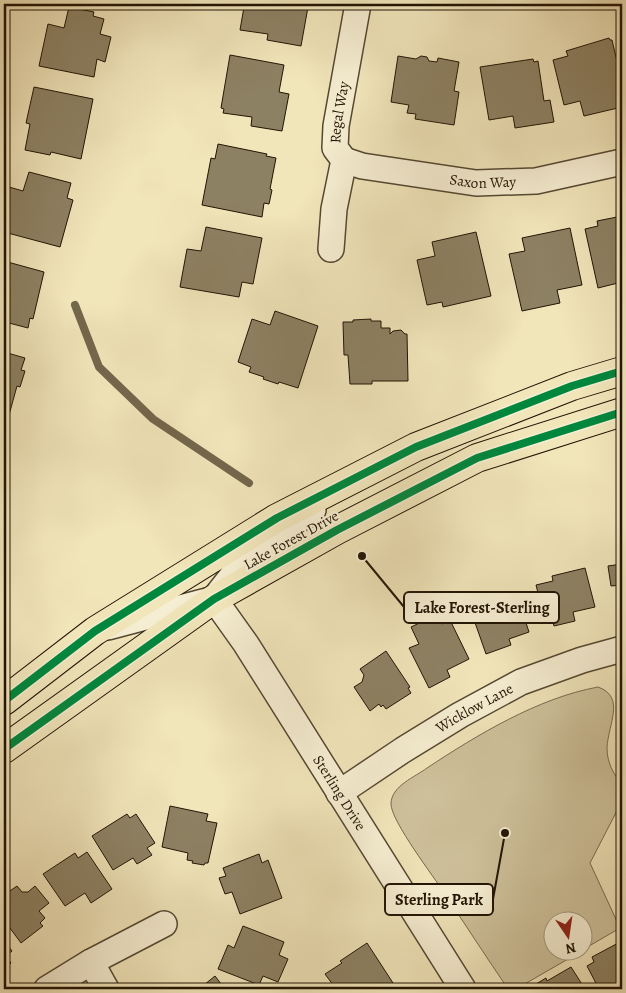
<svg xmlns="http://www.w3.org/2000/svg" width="626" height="993" viewBox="0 0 626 993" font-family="Alegreya,serif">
	<rect width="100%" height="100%" fill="#f1e5ba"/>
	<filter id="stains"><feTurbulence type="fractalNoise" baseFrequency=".004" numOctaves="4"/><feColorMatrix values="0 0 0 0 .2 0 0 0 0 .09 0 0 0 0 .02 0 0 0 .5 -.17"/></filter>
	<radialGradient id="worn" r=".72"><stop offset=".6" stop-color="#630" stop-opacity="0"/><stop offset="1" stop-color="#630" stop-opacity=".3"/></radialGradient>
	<path fill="#cec19b" stroke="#786a50" d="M598,687C626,697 608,724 607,748C607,762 613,774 622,784V801L590,863L620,928L584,949V920H554V950L582,951L516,989H508C487,958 466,926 445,894C434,877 391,821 391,804C391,786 415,777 427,768C477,735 538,698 598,687Z"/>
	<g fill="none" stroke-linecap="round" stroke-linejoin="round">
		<path stroke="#73674c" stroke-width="8" d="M75,305L99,367L153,419L249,483"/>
	</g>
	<path fill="#8d8163" stroke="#211404" d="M250,4H306L305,7H308L301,46L267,40L268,34L240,30L244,7L249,8Z
		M472,4H496L495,8H493L492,9Z
		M69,7L94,12L93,16L104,19L100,34L111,37L105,62L97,59L94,77L39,66L48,24L64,28Z
		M609,38L610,40H612L622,83V107L584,116L580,101L564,105L553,60L568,56L566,51Z
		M230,55L284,65L279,92L289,94L282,131L251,126L252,117L223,113L224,109L221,108Z
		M398,56L416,59L421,56L427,57L429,61L437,62L438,58L459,62L454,91L459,92L454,125L415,119L416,114L407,113L409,105L391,102Z
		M533,59L534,62L538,61L544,101L550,100L554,122L515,128L513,116L489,120L480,67Z
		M34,87L93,99L81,159L51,152L50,155L25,150L30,124L26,123Z
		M218,144L267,154L266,156L276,158L270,189L272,190L269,204L264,203L262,217L202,205L211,158L215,159Z
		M29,172L71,183L67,198L73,200L60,247L4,232V205L9,187L23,191Z
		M617,217H622V282L598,288L585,229L598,226L597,221Z
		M206,227L262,238L253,284L242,282L239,297L180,287L187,249L201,251Z
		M570,228L582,285L557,290L560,303L522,311L509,254L525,251L522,238Z
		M476,232L491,296L443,307L442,302L427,305L417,260L435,256L432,242Z
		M4,261L44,272L33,319L30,318L28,328L9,323L8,328L4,327Z
		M275,311L318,326L298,388L279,382L278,384L263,379L264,377L249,372L251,367L238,362L252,319L270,325Z
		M371,319V321H381V328H390V334L393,331L401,330L405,334H407L408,381H372V384H350L348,355H344L343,322H353V320Z
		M4,352L25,358L21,370L25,371L20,387L17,386L9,415L4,413Z
		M620,552H622V585L611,586L608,566L622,564Z
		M585,568L595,607L573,612L575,621L554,626L550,611L543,613L536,585L553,581L552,576Z
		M516,592L529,632L509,639L511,645L486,654L472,614L480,611L478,604Z
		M438,614L442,624L450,620L469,659L447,670L450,677L429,688L409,648L419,644L411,627Z
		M386,651L410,687L408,688L411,693L386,709L383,705L381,707L379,704L370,711L354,687L362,682L364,675L360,669Z
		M170,806L208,814L206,821L217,823L208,863H205L204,865L192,863L193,861L187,860L188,853L162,847Z
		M127,814L130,818L136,814L155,843L147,848L152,855L137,864L133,858L113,870L92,836Z
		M87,852L112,889L91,903L85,893L65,906L43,874L75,853L78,858Z
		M259,854L262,863L268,860L282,898L240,914L232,892L225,894L219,878L226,876L223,868Z
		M17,886L22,892H28L35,886L49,903L39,911L45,918L40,923L43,926L21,943L4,920V895Z
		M243,926L284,942L279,955L288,959L278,982L263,976L259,985L218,969L228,945L234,948Z
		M4,941L12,951L6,956L11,963L4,968Z
		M622,941V989H599L587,966L594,962L592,957Z
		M367,943L395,986L389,989H336L325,974L342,963L340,961Z
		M571,967L585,989H533L531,987L546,978L547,981Z
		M215,976L225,989H199Z"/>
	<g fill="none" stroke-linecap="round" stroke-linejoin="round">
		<g stroke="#554832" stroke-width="28">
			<g id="minor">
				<path id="s1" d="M344,160L362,166L476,183L536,181L622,162"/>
				<path id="s2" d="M331,249L334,209L344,160L335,148L336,126L358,4"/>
				<path id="s3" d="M214,599L246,644L463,989"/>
				<path d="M108,627L214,599L236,571L244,557L313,510"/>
				<path id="s4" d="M339,793L403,750L460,715L521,682L582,660L622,649"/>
				<path d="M91,962L106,989"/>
				<path d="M47,989L91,962L164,924"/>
			</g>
		</g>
		<g stroke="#211404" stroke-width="30">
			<path id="primary" d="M4,701L95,631L277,518L416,447L572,386L622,371
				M4,749L214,599L337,530L477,458L622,412"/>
		</g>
		<use href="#minor" stroke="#f6eed2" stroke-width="25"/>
		<use href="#primary" stroke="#f1e5ba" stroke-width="28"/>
		<g stroke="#f6eed2" stroke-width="11">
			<path id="cycleway" d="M4,701L95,631L277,518L416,447L572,386L622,371
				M4,749L214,599L337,530L477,458L622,412"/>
		</g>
		<use href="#cycleway" stroke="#00873e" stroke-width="8"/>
	</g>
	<g text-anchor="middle" stroke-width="4.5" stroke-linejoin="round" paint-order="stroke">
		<g font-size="15" fill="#211404" stroke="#f6eed2">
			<text dy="5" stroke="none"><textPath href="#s2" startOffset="141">Regal Way</textPath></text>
			<text dy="5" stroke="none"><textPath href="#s1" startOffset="141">Saxon Way</textPath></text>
			<text transform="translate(291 540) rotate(-29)" y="5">Lake Forest Drive</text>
			<text dy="5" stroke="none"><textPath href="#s4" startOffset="160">Wicklow Lane</textPath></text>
			<text dy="5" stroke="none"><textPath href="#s3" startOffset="231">Sterling Drive</textPath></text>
		</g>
	</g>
	<path fill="none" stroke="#211404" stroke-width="2" d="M362 556L404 607M505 833L493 899"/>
	<g fill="#211404" stroke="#f6eed2" stroke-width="2">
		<circle cx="362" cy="556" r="5"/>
		<circle cx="505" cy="833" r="5"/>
	</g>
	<g fill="#f6eed2" stroke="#211404" stroke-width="2">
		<rect x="404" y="592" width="155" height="31" rx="5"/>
		<rect x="385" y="884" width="108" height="31" rx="5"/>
	</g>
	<g font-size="16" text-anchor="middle" font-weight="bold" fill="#211404">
		<text x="482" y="613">Lake Forest-Sterling</text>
		<text x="439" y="905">Sterling Park</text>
	</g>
	<rect width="626" height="993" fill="none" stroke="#f1e5ba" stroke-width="20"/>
	<rect x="5" y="5" width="616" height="983" fill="none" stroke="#211404" stroke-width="2.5"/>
	<rect x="10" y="10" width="606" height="973" fill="none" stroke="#211404"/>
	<g transform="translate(568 936) rotate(167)"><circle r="24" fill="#f6eed2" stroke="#a19780"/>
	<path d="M0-4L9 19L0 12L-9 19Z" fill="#8f2418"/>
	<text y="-8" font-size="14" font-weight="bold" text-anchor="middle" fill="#211404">N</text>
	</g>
	<rect width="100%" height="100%" filter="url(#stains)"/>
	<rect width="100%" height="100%" fill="url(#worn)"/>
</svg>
